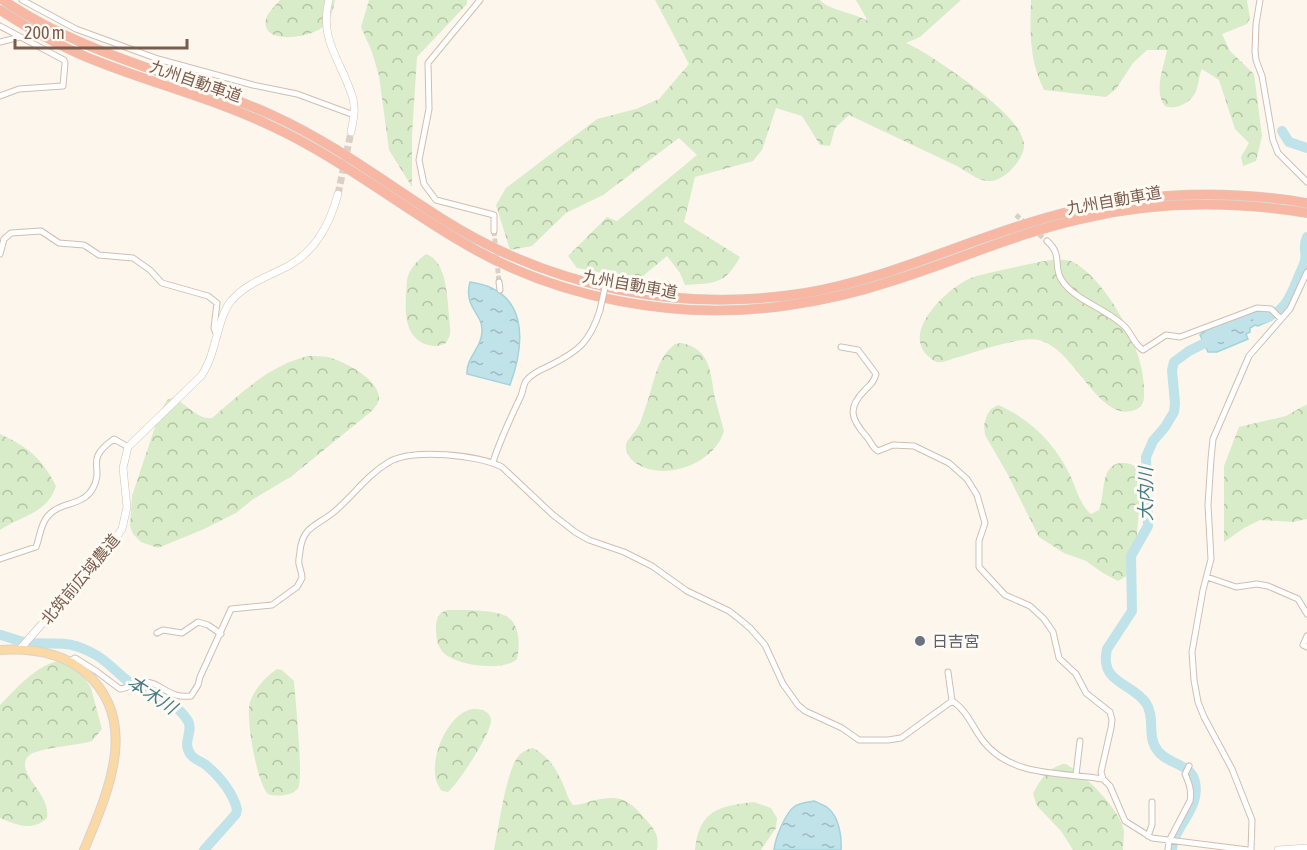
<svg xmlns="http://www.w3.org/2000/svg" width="1307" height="850" viewBox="0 0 1307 850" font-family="'Asap Condensed','Noto Sans JP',sans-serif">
	<defs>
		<pattern id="forest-crowns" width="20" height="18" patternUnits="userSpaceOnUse" patternTransform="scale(1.5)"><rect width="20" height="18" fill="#d8ecc9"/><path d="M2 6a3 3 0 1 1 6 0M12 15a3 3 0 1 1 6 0" fill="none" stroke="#b4c2a5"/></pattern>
		<pattern id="water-ripples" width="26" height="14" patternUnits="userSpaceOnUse" patternTransform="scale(1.5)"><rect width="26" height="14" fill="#bfe3e8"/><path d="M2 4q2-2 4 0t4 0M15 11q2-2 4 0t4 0" fill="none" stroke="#a0bbbe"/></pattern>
	</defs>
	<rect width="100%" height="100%" fill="#fdf6ec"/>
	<path fill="url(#forest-crowns)" d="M280,0H335C334,8 330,21 324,26C314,37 260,47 266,19C267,13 276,5 280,0Z
		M369,0H467V4L417,57L412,135V187L389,150L379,76L372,52L361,27Z
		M655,0H820C828,10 855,13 868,21L856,0H961L920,37L906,43C933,55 1004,105 1019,130C1021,135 1025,142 1024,147C1023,160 1004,181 990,181C979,182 966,171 957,166L849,115L835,128L830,146L820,145L802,116L776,108L762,150L753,161L695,177L684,222L740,257C725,285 714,283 685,285L680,273L667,256L638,280L577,268L568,256L607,217L617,221L697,155L679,138L603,195L566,213L532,246L510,250L496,205L506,188L597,119L636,109L659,99L689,64Z
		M1031,0H1247L1250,18L1247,24L1222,34L1230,51L1254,74L1262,136L1256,161L1243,166L1241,157L1249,143L1235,129L1219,80L1202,69C1199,75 1199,82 1197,88C1194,101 1177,111 1165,106C1153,91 1164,67 1167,50H1147L1133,63L1116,89L1106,97L1044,90C1029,59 1030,34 1031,0Z
		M426,254C447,261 447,297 449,315C449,321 451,328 450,334C450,336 447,341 446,343C440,346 435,347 428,345C405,338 405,315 406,294C407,289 406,281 408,276C411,267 419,259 426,254Z
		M1051,260C1058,260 1067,259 1073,262C1108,281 1145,351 1144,389C1144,397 1145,405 1137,409C1100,427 1076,349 1039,340C1021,336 978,351 959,357C953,358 944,363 937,362C933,361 929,357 926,354C903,329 949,287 971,278C978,275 986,274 993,272C1012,268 1031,263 1051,260Z
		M681,343C712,349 710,374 715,398C718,409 721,420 724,431C715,464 661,484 633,461C629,457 625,451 626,445C627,439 633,435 636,430C642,422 644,410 648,400C655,379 657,358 675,344Z
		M309,356C315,356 322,356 328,357C344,361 378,379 379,397C379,402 376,406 373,410L292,476L252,500L236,513L204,529L158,548L141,542L133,534L130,526L132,496L160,412L167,400L171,398C186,401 196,420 212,418C241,393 271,364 309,356Z
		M1307,404V519L1293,522L1260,520L1244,528L1224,542V466L1239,427L1286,416Z
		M998,405C1031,419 1056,445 1071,477C1076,489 1081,506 1091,514L1099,510C1106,494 1099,462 1124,463C1133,463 1139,468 1142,476L1134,567L1130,574L1118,581L1103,573L1086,561L1064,553L1039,537L1007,473L985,435L984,425L987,415L991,409Z
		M0,434C28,447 42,458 56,486C47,514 22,515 0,530Z
		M447,610C461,610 499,609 509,618C520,626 520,647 517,659C504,672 453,666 442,651C437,645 436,636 436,628C436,619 438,613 447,610Z
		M58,661L78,668L91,688L102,729L92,741C74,746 54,746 36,752C30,753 24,759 25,766C28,784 50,796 47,818C32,832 17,825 0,818V705C16,689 35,666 58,661Z
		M277,669L282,670L294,681C295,697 304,778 298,788C293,796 277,797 268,794C257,783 245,718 250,702C254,690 266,676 277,669Z
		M472,709C480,709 489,710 491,719C493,731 458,784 448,792L442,791C423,771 445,714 472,709Z
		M533,748C547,755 556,768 562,782C566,790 567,798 573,805C579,805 585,803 591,801C620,794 628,798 647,821C656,831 659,836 657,850H494C499,827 505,777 517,758C521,752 527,749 533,748Z
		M1066,764C1084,774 1121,810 1124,831C1124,837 1123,844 1123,850H1073L1061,831L1037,806L1033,794C1040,780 1050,765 1066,764Z
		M754,802L771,808L777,818L776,828L761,850H695C699,810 719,806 754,802Z"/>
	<path fill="url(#water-ripples)" stroke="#a5d3da" stroke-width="1.5" d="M470,282C528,290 526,341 510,385L467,374C466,357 482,348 482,331C483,313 463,308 470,282Z
		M1265,310H1269L1272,320L1258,326L1255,325L1250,328V332L1246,334L1248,339L1217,352H1208L1200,335C1209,326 1237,313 1250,312C1256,311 1259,312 1265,310Z
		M814,801C818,803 824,805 828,808C839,817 842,837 841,850H774C775,839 785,813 795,806C799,803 808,802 814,801Z"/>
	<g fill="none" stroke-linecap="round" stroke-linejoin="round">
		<path stroke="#bfe3e8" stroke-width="10" d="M1282,131L1289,142L1307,148
			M1258,319C1283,316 1290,298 1298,278C1300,272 1304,266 1305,260C1307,251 1302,248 1307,237
			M0,635C10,637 19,642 30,643C60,645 68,639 96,655C112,664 123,681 139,688C158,697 176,702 188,721C194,732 181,742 191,755C195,760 201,761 206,765C220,777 232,791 237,809L236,814L204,850
			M1172,850C1174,825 1201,809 1195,782C1191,763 1168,765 1158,751C1146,737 1156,718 1146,703C1131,682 1099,683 1107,649L1132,611L1131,556L1148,526L1146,457L1153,441L1165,427L1174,412L1175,403L1172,370L1174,362L1189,351L1217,337"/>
		<path stroke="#dcd0c4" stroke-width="5" stroke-dasharray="5 2.5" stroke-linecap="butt" d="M1016,215L1047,241
			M494,231L499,282"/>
		<path stroke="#dcd0c4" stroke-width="7" stroke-dasharray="7 3.5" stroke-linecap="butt" d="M338,194L351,132"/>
		<g stroke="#d1beb0" stroke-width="7">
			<path id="street" d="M22,0L76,29L158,59L253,85L297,94L354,115
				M480,0L428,63L429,109L419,160L424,184L436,200L494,215V231
				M1260,0L1256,24L1255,51L1256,60L1262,76L1273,140L1278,153L1307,182
				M0,26L64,60L65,63L63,86L19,89L0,96
				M0,42L20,37
				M1047,241C1063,255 1053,265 1061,279C1074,301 1109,309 1126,328C1132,335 1134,344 1143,350L1166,335L1180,337L1257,308L1271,309L1281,319
				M0,254L4,239L11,233L41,231L59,243L84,245L99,255L133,258L150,270L162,283L208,296L217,303L214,328L217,336
				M499,282L500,290
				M841,347L858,350L876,374C874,382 870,385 865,390C847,408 851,419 866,436C871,441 871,447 878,451L893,445L914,446L949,463L967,479L977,495L985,523L979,541V567L1005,595L1030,606L1044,619L1053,632L1059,658L1076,674L1086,693L1110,712L1112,720L1111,728L1101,772L1103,779L1110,786L1125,821L1152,838L1248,850
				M493,462C500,440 510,419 520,398C523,393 523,385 526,381C531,374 542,369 549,366C579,351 590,342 600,310
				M0,559L36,547C40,537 40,526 47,517C59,501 83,507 93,488C105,466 83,461 114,439L128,447
				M1207,577L1236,587L1257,584L1268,586L1298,599L1307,614
				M157,633L163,630L182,633L198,622L208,625L221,634
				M1307,636L1303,645L1307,647
				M70,661L75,658L96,671L120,689C128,688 136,682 144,682C162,682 167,699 191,696L198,685L200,677L231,609L272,605L297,587L302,578C302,573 300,569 299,564C298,560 300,555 300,551C303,525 318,526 335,511C354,495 367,475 389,462C413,448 479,455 502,467L552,514L575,532L589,540L624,552L652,566L687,591L729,611L738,618L750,628L765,645L783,684L798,705L805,711L842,728L859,740H888L901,738L952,701
				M948,672L952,701C967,710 973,728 983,741C1012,778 1062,772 1103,779
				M1076,775L1080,741
				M1148,836L1152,825V802
				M1168,850L1169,841L1190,801C1192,791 1189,783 1185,774L1189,766
				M1251,850L1252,820L1232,769L1204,717L1198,702L1194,680L1192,652L1203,590L1211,559L1208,505L1211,459L1213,439L1249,356L1290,309L1307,272"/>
		</g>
		<g stroke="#d6c0b0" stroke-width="8">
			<path id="secondary" d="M329,0C318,40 343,63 353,99C356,110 353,121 351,132
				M19,650L108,549L122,529L127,507L123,468L128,447L201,376C217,354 217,316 232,300C248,282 270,276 290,265C317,249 330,223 338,194
				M1278,850L1307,848"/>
		</g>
		<g stroke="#dad1cd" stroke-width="10">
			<path id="primary" d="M0,650C31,648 62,652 86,673C141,722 107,794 84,850"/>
		</g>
		<g stroke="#dad1cd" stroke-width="10">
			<path id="highway" d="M3,0C86,57 182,74 272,115C334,143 387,184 444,220C552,288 679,313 805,293C888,279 964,241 1045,218C1130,193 1219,188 1307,203
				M0,10C31,30 64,49 99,62C155,84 214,99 269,125C337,156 396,203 460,241C556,299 679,322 790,305C825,300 859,292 892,281C956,261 1019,232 1085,218C1158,201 1233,201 1307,213"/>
		</g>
		<use href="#street" stroke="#fff" stroke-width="5"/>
		<use href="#secondary" stroke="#fff" stroke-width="7"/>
		<use href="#primary" stroke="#fbd9a5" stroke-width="8"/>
		<use href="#highway" stroke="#f7b7a3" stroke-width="9"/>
		<g stroke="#d1beb0" stroke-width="7" stroke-linecap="butt">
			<path id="street-bridge" d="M600,310L607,278"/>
		</g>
		<use href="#street-bridge" stroke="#fff" stroke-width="5"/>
	</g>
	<circle fill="#6b7280" stroke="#fffaf3" stroke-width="2" cx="920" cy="641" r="6"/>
	<g text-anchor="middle" stroke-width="6" stroke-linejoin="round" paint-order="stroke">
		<g font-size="16" fill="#7a5c4d" stroke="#fffaf3">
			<text transform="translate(196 81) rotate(19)" y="6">九州自動車道</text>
			<text transform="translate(1114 200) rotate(-10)" y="6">九州自動車道</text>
			<text transform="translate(630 284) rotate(10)" y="6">九州自動車道</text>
			<text transform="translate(80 579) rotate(-50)" y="6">北筑前広域農道</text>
		</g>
		<g font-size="16" fill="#5b616d" stroke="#fffaf3" text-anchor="start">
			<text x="932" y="647">日吉宮</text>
		</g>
		<g font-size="18" font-style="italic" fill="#437c86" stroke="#fffaf3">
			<text transform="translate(1146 494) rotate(-90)" y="6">大内川</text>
			<text transform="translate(152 695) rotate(33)" y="6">本木川</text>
		</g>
	</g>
	<path d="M15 39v9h172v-9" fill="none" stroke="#7a5c4d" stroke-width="3"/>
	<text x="24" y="39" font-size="18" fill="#7a5c4d" stroke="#fffaf3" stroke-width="4.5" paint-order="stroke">200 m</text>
</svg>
